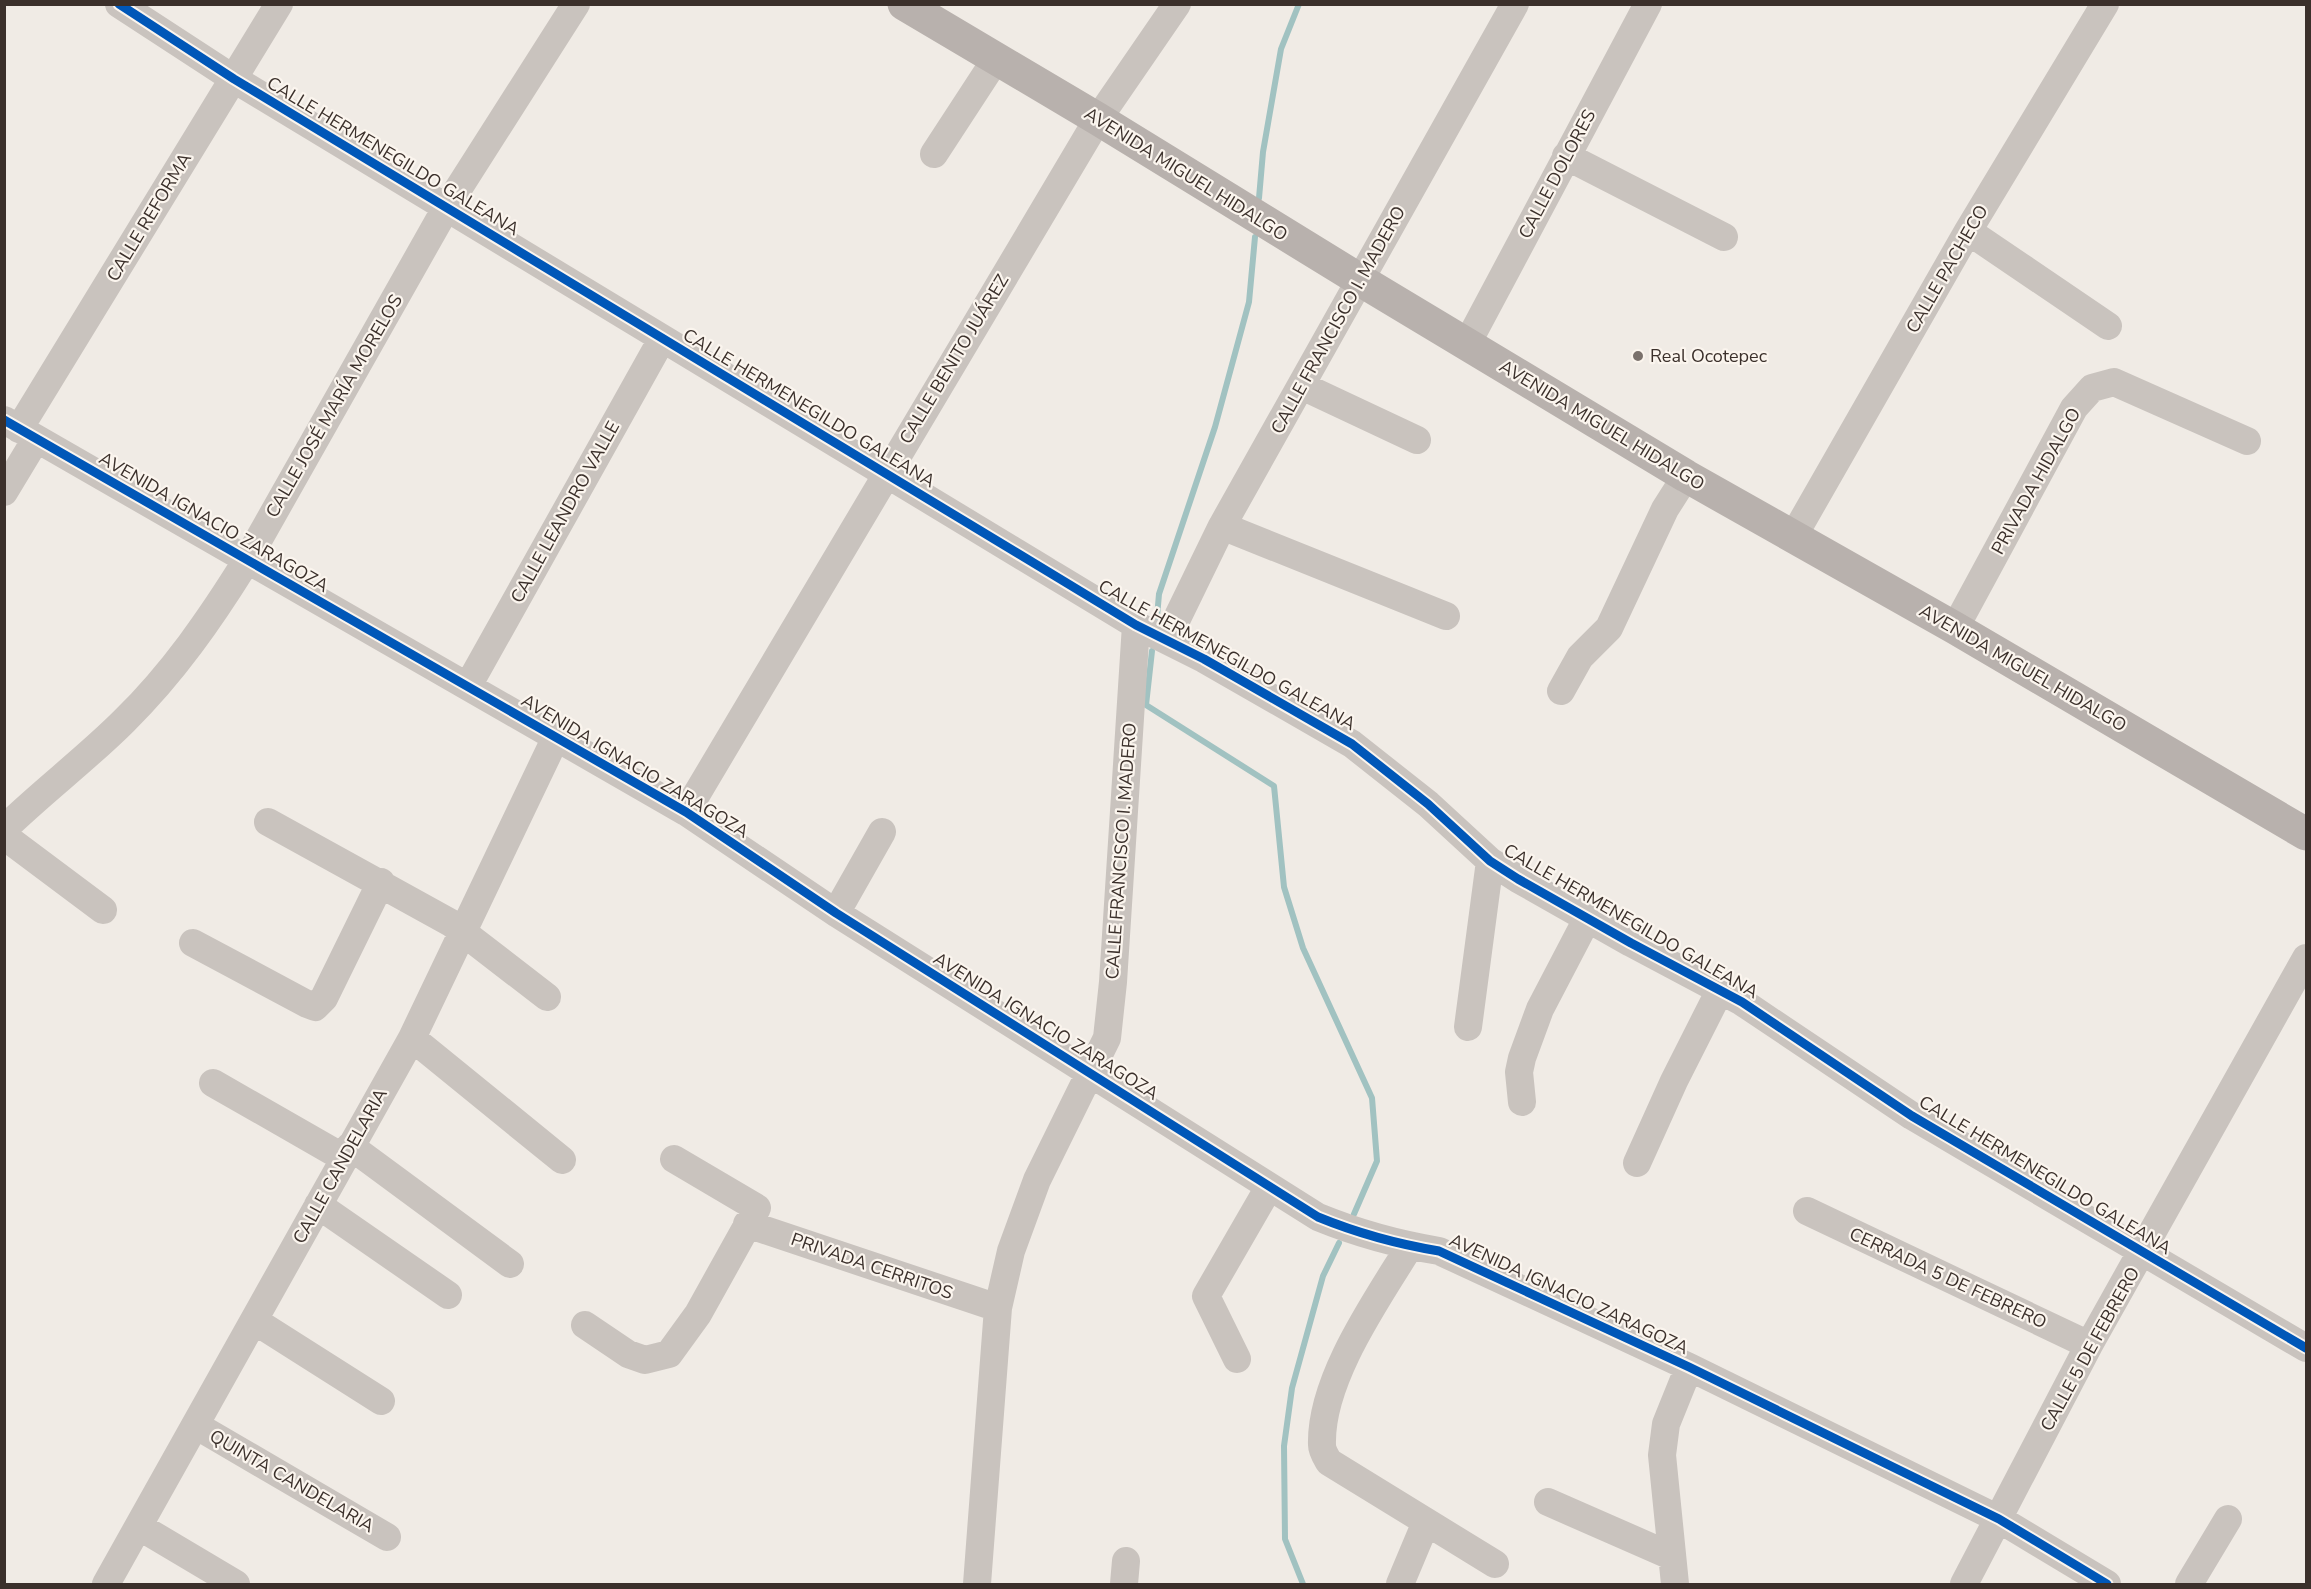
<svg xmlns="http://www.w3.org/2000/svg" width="2311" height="1589" viewBox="0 0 2311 1589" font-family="'Nunito Sans',sans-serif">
	<rect width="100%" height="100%" fill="#f0ebe5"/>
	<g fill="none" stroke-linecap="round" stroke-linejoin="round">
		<path stroke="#a1c2c1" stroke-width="6" d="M1259,198L1263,152L1281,49L1299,4
			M1157,617L1159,594L1215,427L1249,302L1255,237
			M1152,651L1146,705L1274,786L1284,887L1303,948L1372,1098L1377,1161L1354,1214
			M1303,1584L1285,1539L1284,1446L1292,1388L1323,1276L1339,1243"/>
		<path stroke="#c9c3be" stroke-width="28" d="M119,4L234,79L1136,625L1204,659L1352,744L1428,804L1490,861L1518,879L1631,943L1742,1002L1912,1116L2306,1348
			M934,154L996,59
			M1566,156L1724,237
			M1968,231L2108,326
			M1467,344L1648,4
			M1302,386L1417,440
			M4,420L686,812L836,913L1318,1217C1357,1233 1397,1244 1439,1251L1689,1367L1999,1519L2107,1584
			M19,429L279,4
			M4,492L36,439
			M1222,526L1446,616
			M1793,537L1968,231L2105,4
			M1955,628L2074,408L2092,388L2114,382L2247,441
			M1167,639L1222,526L1515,4
			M468,686L662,339
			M1561,691L1580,657L1609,628L1665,509L1686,476
			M686,812L1098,119L1177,4
			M268,822L451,923L547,997
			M4,829C43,791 86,759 124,721C173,673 211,618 247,560L446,208L576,4
			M4,836L103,910
			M836,913L882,832
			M193,943L307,1004L315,1007L324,998L381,882
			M1468,1027L1490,861
			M412,1038L562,1160
			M213,1083L344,1158
			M1522,1102L1519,1072L1522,1058L1540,1009L1587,919
			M350,1146L510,1264
			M1637,1163L1674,1081L1720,990
			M318,1205L448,1295
			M1807,1211L2089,1345
			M747,1224L998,1308
			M1410,1246C1376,1301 1320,1380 1322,1445C1322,1451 1326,1457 1329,1462L1495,1564
			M255,1321L381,1401
			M585,1325L628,1354L645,1360L669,1354L698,1314L757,1208L674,1159
			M1237,1359L1206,1296L1269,1187
			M197,1426L387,1537
			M1548,1502L1671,1556
			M140,1527L236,1584
			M106,1584L412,1038L556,737
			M977,1584L998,1308L1011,1251L1037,1180L1107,1038L1113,982L1136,625
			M1124,1584L1126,1561
			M1400,1584L1426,1522
			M1675,1584L1662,1455L1666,1424L1689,1367
			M1964,1584L2089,1345L2306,958
			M2189,1584L2228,1519"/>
		<path stroke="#b8b1ad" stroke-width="33" d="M904,4L1098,119L1360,280L1686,476L1955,628L2306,834"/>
		<g stroke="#fbf5ee" stroke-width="13">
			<path id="cycleway" d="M119,4L234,79L1136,625L1204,659L1352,744L1428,804L1490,861L1518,879L1631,943L1742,1002L1912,1116L2306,1348
				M4,420L686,812L836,913L1318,1217C1357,1233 1397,1244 1439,1251L1689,1367L1999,1519L2107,1584"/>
		</g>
		<use href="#cycleway" stroke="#0057b8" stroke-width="9"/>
	</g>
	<circle fill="#7a716c" stroke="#fbf5ee" stroke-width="2" cx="1638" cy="356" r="6"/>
	<g text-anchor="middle" stroke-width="4.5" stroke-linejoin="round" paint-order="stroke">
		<g font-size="18" fill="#3b302b" stroke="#fbf5ee">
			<text transform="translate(393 156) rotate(31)" y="6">CALLE HERMENEGILDO GALEANA</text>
			<text transform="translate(1186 174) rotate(32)" y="6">AVENIDA MIGUEL HIDALGO</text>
			<text transform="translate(1557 174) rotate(-62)" y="6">CALLE DOLORES</text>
			<text transform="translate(149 217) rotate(-59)" y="6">CALLE REFORMA</text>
			<text transform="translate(1947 269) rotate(-60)" y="6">CALLE PACHECO</text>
			<text transform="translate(1338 320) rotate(-61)" y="6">CALLE FRANCISCO I. MADERO</text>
			<text transform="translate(954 359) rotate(-59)" y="6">CALLE BENITO JUÁREZ</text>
			<text transform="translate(334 406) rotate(-60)" y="6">CALLE JOSÉ MARÍA MORELOS</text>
			<text transform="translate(809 408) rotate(31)" y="6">CALLE HERMENEGILDO GALEANA</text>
			<text transform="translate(1602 425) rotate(31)" y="6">AVENIDA MIGUEL HIDALGO</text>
			<text transform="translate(2036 481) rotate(-61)" y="6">PRIVADA HIDALGO</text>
			<text transform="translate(565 512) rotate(-61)" y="6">CALLE LEANDRO VALLE</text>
			<text transform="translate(214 522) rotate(30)" y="6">AVENIDA IGNACIO ZARAGOZA</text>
			<text transform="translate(1227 655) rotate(29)" y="6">CALLE HERMENEGILDO GALEANA</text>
			<text transform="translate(2023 668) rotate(30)" y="6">AVENIDA MIGUEL HIDALGO</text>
			<text transform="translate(635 766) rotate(31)" y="6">AVENIDA IGNACIO ZARAGOZA</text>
			<text transform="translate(1121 851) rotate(-86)" y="6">CALLE FRANCISCO I. MADERO</text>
			<text transform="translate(1631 921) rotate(30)" y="6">CALLE HERMENEGILDO GALEANA</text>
			<text transform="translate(1046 1026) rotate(32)" y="6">AVENIDA IGNACIO ZARAGOZA</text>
			<text transform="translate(340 1166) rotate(-61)" y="6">CALLE CANDELARIA</text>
			<text transform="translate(2045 1175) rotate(31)" y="6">CALLE HERMENEGILDO GALEANA</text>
			<text transform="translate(872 1266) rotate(19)" y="6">PRIVADA CERRITOS</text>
			<text transform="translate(1948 1278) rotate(25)" y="6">CERRADA 5 DE FEBRERO</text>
			<text transform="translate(1569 1294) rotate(25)" y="6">AVENIDA IGNACIO ZARAGOZA</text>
			<text transform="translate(2090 1349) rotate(-61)" y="6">CALLE 5 DE FEBRERO</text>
			<text transform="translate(292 1481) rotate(30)" y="6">QUINTA CANDELARIA</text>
		</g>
		<g font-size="18" fill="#3b302b" stroke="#fbf5ee" text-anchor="start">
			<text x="1650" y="362">Real Ocotepec</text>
		</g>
	</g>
	<rect width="2311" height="1589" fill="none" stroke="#3b302b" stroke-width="12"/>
</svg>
